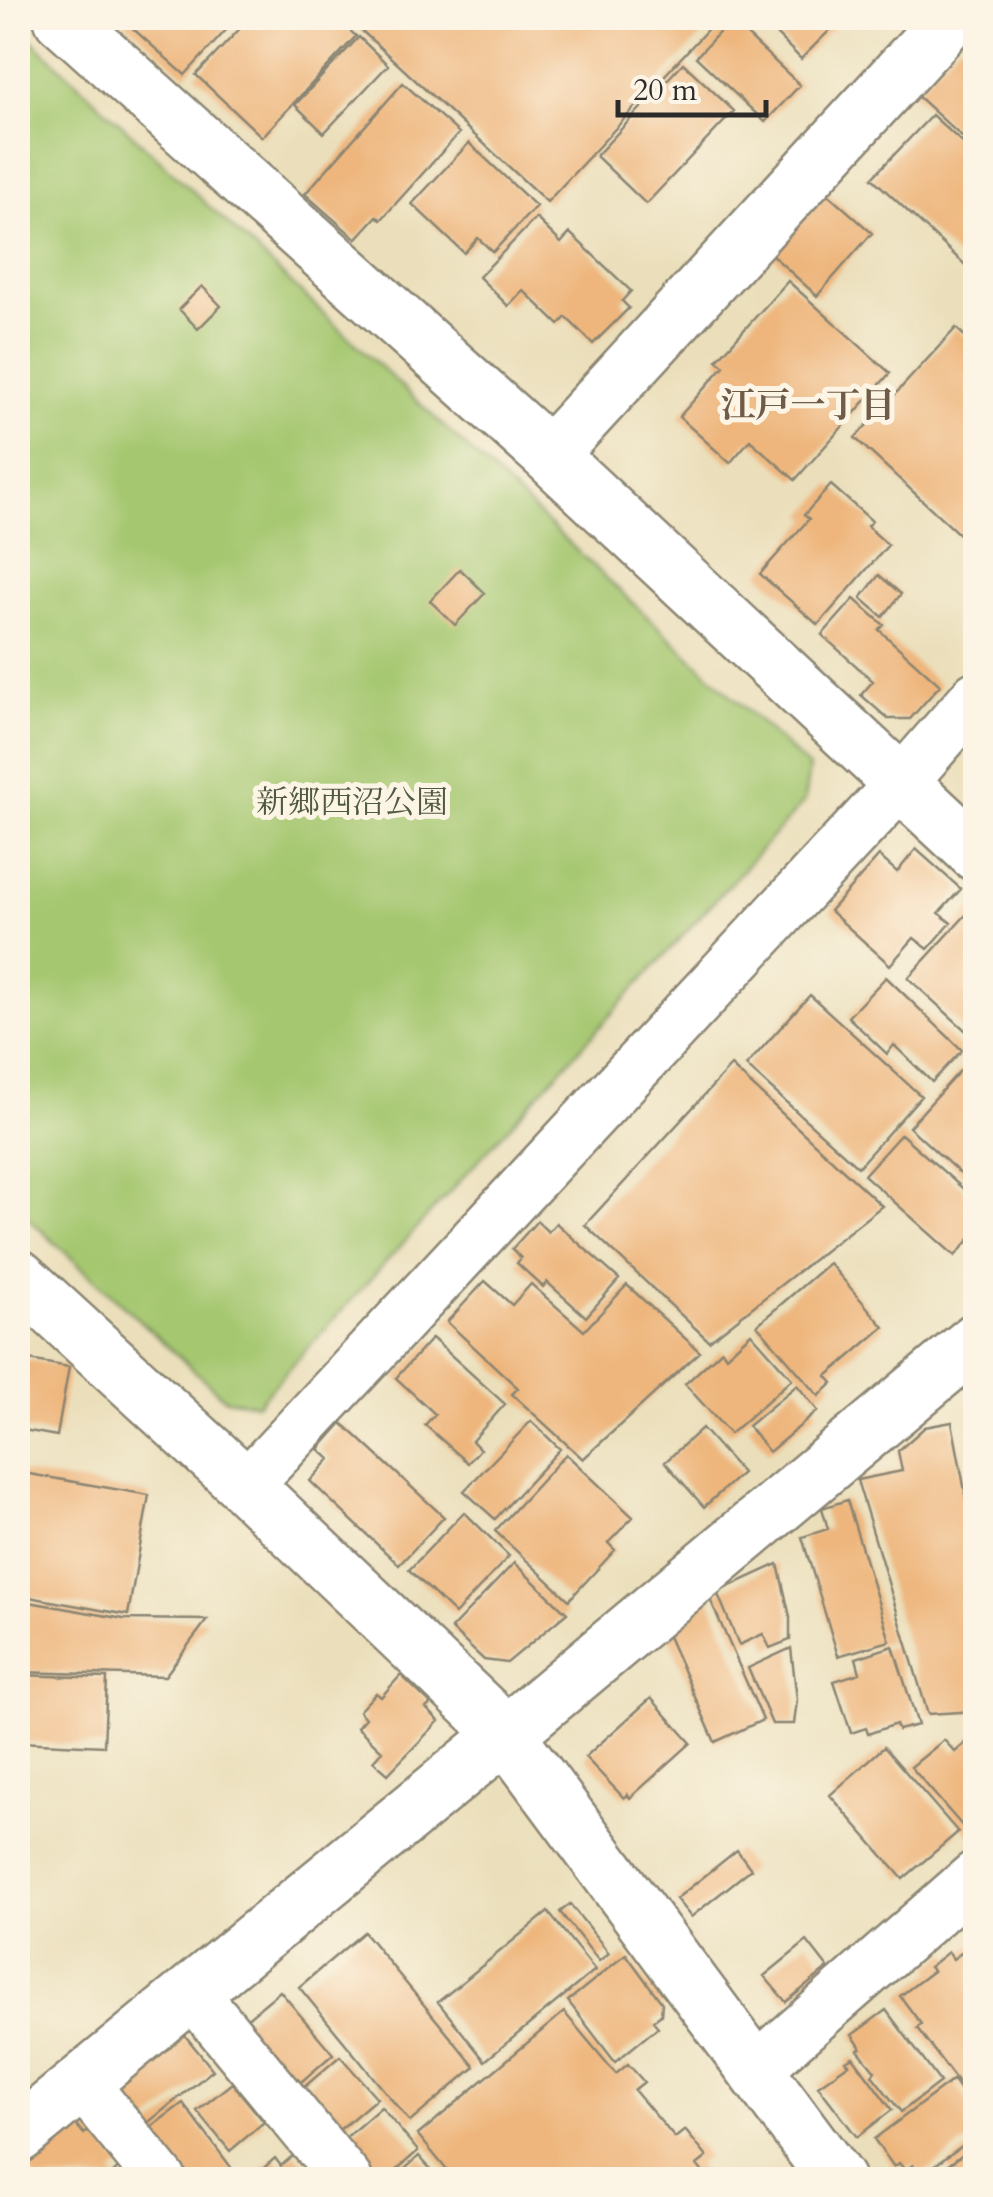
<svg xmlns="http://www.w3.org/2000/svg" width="993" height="2197" viewBox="0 0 993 2197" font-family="Cardo,'Noto Serif JP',serif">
	<rect width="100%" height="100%" fill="#fcf5e5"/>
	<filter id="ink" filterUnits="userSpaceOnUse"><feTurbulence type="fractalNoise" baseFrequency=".01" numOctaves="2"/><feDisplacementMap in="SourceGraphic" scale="20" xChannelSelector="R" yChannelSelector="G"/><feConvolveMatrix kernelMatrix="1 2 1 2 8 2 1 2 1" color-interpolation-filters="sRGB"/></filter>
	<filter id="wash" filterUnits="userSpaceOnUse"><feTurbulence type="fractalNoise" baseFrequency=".0048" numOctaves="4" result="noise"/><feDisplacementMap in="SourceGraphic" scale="40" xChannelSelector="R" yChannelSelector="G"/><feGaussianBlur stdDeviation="2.25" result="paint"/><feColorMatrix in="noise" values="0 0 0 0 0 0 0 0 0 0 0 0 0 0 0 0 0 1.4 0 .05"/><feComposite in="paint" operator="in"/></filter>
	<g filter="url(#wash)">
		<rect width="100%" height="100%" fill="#ebdfbb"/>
		<path fill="#a5c770" stroke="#68794e" stroke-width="2.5" d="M18,35H26L809,768L804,802L257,1404L225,1399L18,1209Z"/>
		<g id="blocks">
			<path fill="#eeb67d" d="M121,18H237L185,75Z
				M250,18H336L356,36L262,137L196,75Z
				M348,18H718L547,202Z
				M776,18H842L801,59L768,26Z
				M731,20L800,85L765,122L696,57Z
				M359,37L388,65L324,133L295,105Z
				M960,43L976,57V150L914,93Z
				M683,63L734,111L646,204L596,156Z
				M403,83L459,133L381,220L377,216L356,239L305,194Z
				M932,115L976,155V275L872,178Z
				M469,143L536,206L493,252L478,238L464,253L412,204Z
				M827,193L872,233L817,296L772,255Z
				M536,218L561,243L570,233L631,291L622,301L629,308L593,344L566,317L559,325L523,290L508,306L479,277Z
				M788,281L890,373L795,480L750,440L730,463L679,417L724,366L717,360Z
				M202,286L221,306L198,329L179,309Z
				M956,328L976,346V550L855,438Z
				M831,485L872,521L867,526L888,545L818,625L760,574L809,519L804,515Z
				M460,569L485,593L455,625L430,601Z
				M879,575L901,594L883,617L861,598Z
				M854,599L884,625L879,630L940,685L910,719H888L861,695L873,681L822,635Z
				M916,849L961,889L939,913L951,923L928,949L914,938L890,965L830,911L879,856L897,872Z
				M976,904V1040L908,978Z
				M886,977L962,1050L932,1082L894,1045L887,1054L848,1017Z
				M810,995L921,1096L858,1167L746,1066Z
				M976,1053V1188L909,1127Z
				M731,1066L882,1206L709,1341L585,1225Z
				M901,1134L976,1200V1232L955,1256L864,1175Z
				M537,1221L548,1232L556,1223L619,1279L586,1317L547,1282L543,1287L517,1263L521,1258L512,1249Z
				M829,1263L884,1327L827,1376L833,1383L819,1396L757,1325Z
				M485,1281L512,1305L531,1284L584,1331L627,1285L700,1352L583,1459L512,1394L518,1388L447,1322Z
				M751,1333L792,1379L730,1434L685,1384L722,1350L726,1356Z
				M432,1338L505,1404L472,1441L480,1449L468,1463L425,1425L435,1414L396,1378Z
				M18,1358L69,1367L57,1436L18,1429Z
				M797,1385L818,1411L769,1452L748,1426Z
				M531,1421L560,1449L495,1519L464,1491Z
				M952,1422L970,1518H976V1711L928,1714L857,1480L902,1471L898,1451L925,1427Z
				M342,1423L444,1517L399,1565L310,1481L330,1459L319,1449Z
				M702,1428L742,1473L704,1507L665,1462Z
				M566,1454L633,1517L608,1543L615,1550L569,1600L495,1531Z
				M18,1472L149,1495L128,1615L18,1595Z
				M847,1500L890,1641L838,1656L802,1537L828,1529L822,1508Z
				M464,1512L509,1556L455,1614L409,1570Z
				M514,1563L567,1613L507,1663L484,1660L451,1629Z
				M778,1564L790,1617V1640L770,1648L763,1634L739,1645L717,1592Z
				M710,1599L763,1720L715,1742L667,1634Z
				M18,1600L124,1619L207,1620L165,1676L18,1672Z
				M893,1646L918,1725L898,1730L896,1724L868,1734L866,1728L851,1733L834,1681L860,1673L856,1658Z
				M791,1648L797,1700L794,1724H772L748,1668Z
				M18,1675L107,1678L104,1746L18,1742Z
				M401,1675L431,1704L426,1708L439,1721L388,1774L373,1761L382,1751L357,1727L365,1718L359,1711L376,1693L381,1697Z
				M651,1698L691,1743L630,1798L627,1794L624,1798L585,1757Z
				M973,1737L976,1740V1833L972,1837L911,1767L944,1740L955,1752Z
				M884,1747L958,1832L903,1879L830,1795Z
				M737,1850L751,1869L691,1917L676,1899Z
				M570,1904L609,1953L599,1961L560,1912Z
				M548,1912L595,1970L485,2061L438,2002Z
				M364,1932L475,2067L410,2122L299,1987Z
				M807,1941L828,1968L786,2002L764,1976Z
				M976,1942V2106L917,2028L921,2024L900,1996L933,1971L929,1967L948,1952L953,1959Z
				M626,1954L662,2003L661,2015L653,2021L658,2027L615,2062L568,2001Z
				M280,1991L333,2054L293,2089L239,2025Z
				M886,2010L940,2082L901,2112L872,2075L875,2071L858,2050L861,2048L852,2035Z
				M564,2012L616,2074L628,2064L644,2082L634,2090L675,2138L685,2130L707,2157L697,2165L709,2180H455L418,2135Z
				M183,2033L213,2070L145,2125L117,2089Z
				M340,2056L377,2098L338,2131L302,2089Z
				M853,2057L892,2110L857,2137L818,2086L849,2064L846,2061Z
				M953,2080L976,2112V2136L921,2175L913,2165L905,2170L899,2163L894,2167L874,2139Z
				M232,2083L264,2122L230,2151L197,2111Z
				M183,2103L233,2170L221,2180H182L187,2175L147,2130Z
				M381,2107L418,2151L385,2180L380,2175L375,2178L343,2140Z
				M71,2119L84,2134L89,2129L121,2166L112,2174L117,2180H37L22,2163Z
				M976,2144V2180H957L947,2166Z
				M295,2154L317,2180H250L275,2158L281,2166Z
				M419,2156L440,2180H393Z"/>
		</g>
	</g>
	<g filter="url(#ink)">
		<use href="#blocks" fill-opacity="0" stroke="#8b8573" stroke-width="2.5"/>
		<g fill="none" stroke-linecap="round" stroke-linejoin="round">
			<g stroke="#8b8573" stroke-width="55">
				<path id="minor" d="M246,1486L901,783L976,697
					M192,1992L347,2180
					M755,2070L976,1876
					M82,2083L161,2180"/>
			</g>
			<g stroke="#8b8573" stroke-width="60">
				<path id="tertiary" d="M62,18L549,455L976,853
					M549,455L951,18
					M18,1277L246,1486L506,1734L837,2180
					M18,2135L506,1734L976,1341"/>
			</g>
			<use href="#minor" stroke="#fff" stroke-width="50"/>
			<use href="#tertiary" stroke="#fff" stroke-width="55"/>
		</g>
	</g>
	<g text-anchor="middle" stroke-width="10" stroke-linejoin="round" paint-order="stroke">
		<g font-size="32" fill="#505a40" stroke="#fcf5e5">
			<text x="352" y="813">新郷西沼公園</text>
		</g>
		<g font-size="35" font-weight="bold" fill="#6f5c48" stroke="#fcf5e5">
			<text x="808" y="417">江戸一丁目</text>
		</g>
	</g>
	<rect width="993" height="2197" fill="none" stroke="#fcf5e5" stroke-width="60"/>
	<path d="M618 100v15h148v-15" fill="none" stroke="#2b2b2b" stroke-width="5"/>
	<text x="633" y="100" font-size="30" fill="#2b2b2b" stroke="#fcf5e5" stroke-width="8" paint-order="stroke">20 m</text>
</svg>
